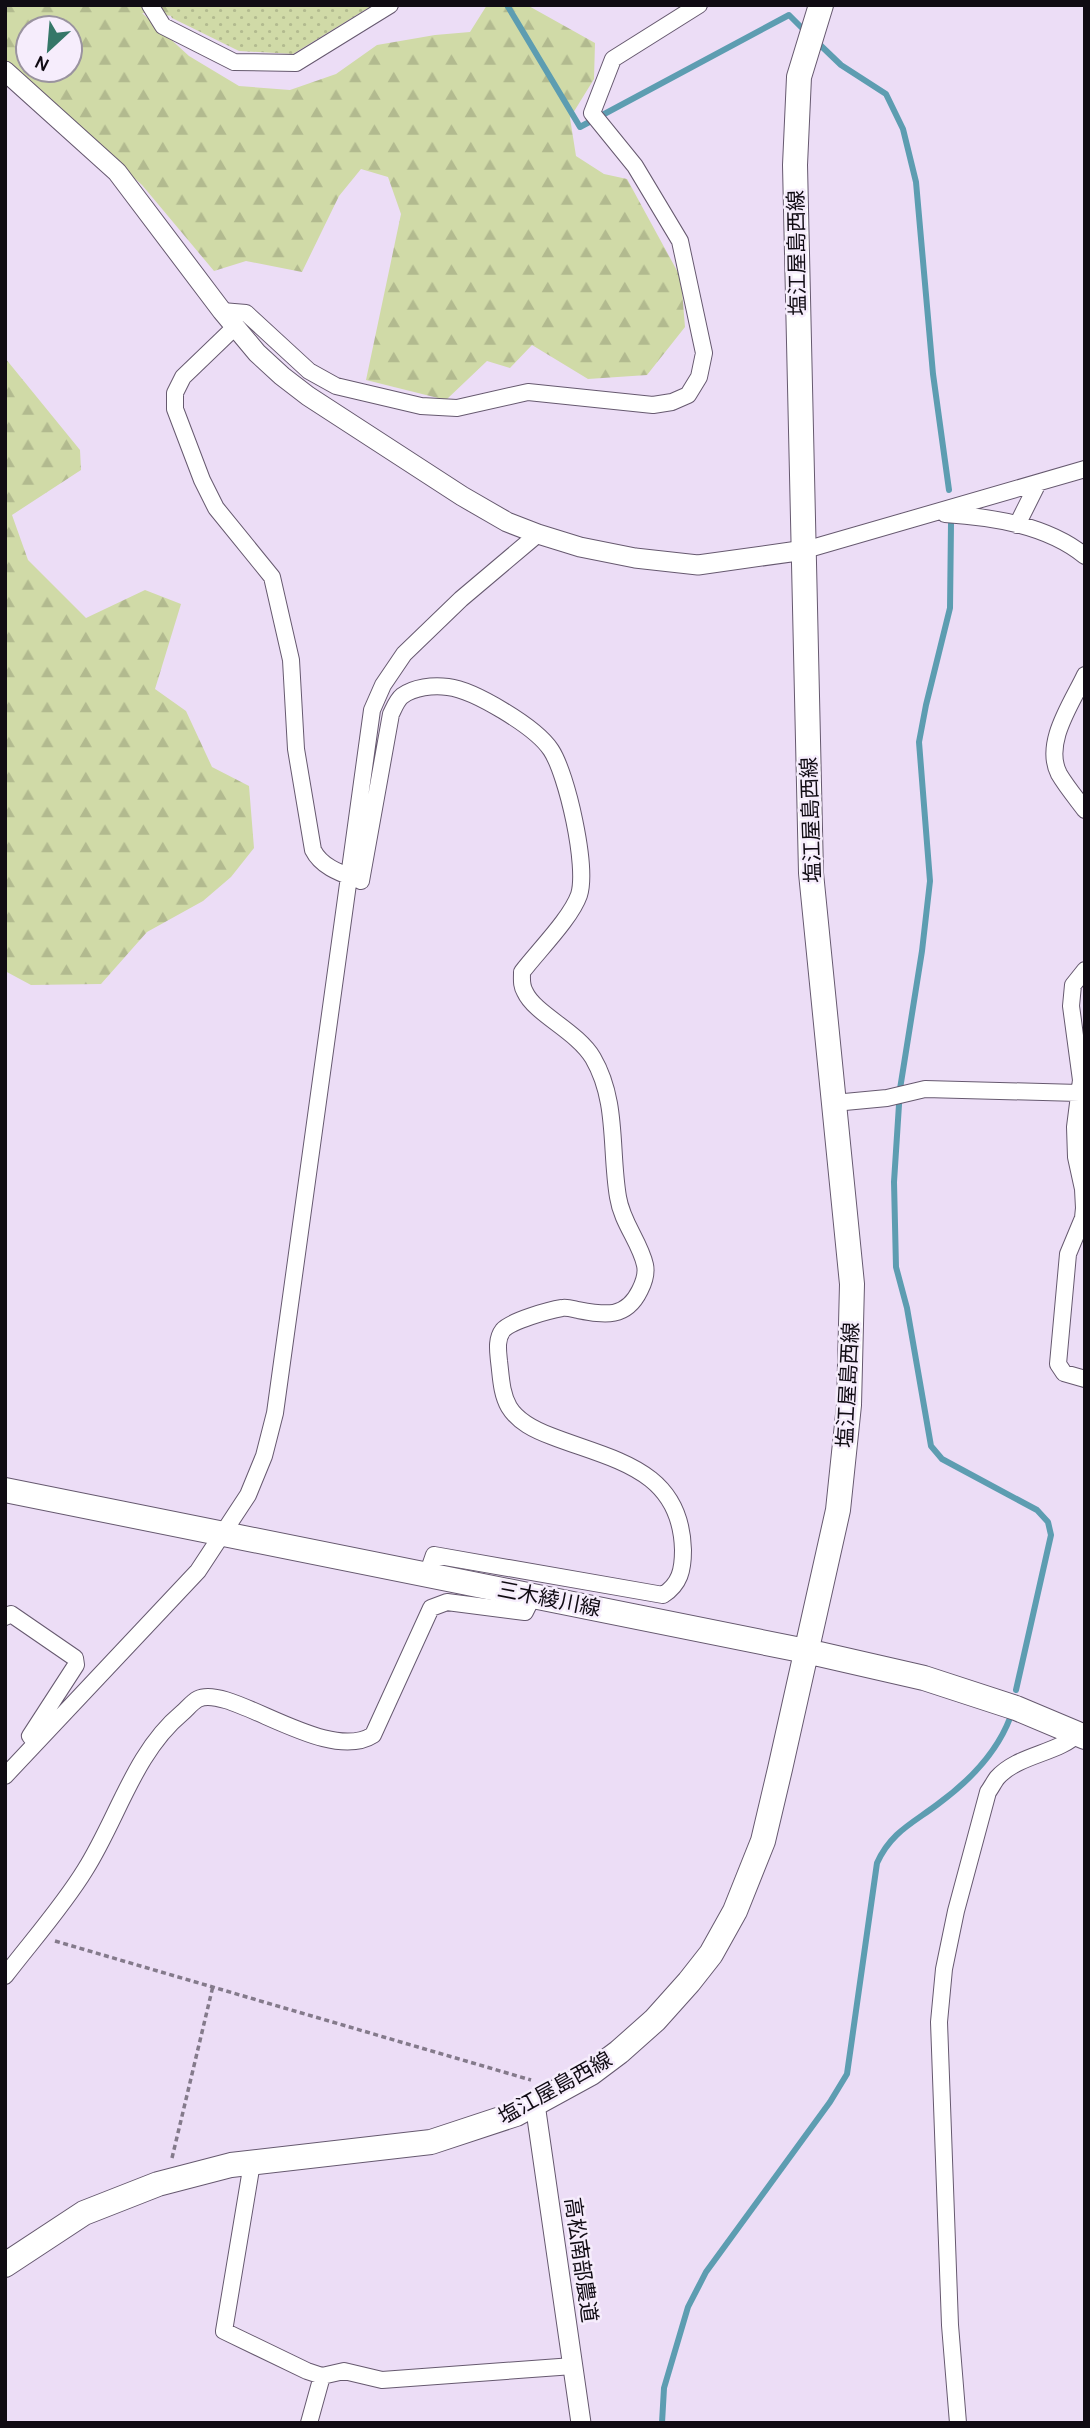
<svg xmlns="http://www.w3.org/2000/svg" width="1090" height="2428" viewBox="0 0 1090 2428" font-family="Karla,'Noto Sans JP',sans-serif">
	<defs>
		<pattern id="forest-firs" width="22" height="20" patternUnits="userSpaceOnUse" patternTransform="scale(1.75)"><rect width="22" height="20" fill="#d0daa7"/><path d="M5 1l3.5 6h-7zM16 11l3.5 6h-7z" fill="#b2ba8f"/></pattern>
		<pattern id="park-dots" width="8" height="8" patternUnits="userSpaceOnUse" patternTransform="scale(1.75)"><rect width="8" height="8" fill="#d0daa7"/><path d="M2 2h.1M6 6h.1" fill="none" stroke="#b2ba8f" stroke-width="1.8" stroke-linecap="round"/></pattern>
	</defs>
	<rect width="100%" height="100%" fill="#ecddf6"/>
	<path fill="url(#forest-firs)" fill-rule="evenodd" d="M5,5H232L205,19L142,13L189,56L239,86L290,90L336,74L377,45L435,35L470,32L487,5H527L595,43L594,79L570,118L576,156L604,174L627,179L681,278L685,327L647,375L588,379L532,345L510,368L487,361L446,400L366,380L401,214L388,177L361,169L339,196L302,272L246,261L214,271L142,185L5,60ZM28,28H70V70H28Z
		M5,358L80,450L81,470L12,515L28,560L86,618L145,590L181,604L155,689L186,711L212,767L249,786L254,848L231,877L203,901L147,932L101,984L31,985L5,971Z"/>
	<path fill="url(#park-dots)" d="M165,5H373L293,54L239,51L172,18Z"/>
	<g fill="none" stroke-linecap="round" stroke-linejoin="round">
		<path stroke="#5d9db1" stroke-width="6" d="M507,5L580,127L789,15L805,31
			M816,41L841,65L886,94L903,129L916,182L933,374L949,490
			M951,524L950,608L926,705L919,742L930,881L922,951L900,1089L894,1182L896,1267L907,1308L931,1446L942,1459L1037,1510L1048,1522L1051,1535L1016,1690
			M662,2423L664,2388L688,2307L706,2272L830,2102L847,2074L877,1863C891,1832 913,1823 938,1804C968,1782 997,1752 1010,1718"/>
		<g stroke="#66596f" stroke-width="18">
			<path id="minor" d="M150,5L163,26L234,62L296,63L390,5
				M222,311L246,313L309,371L336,386L421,406L457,408L528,392L653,405L672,402L688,395L699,377L704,353L680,241L635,166L592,113L613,59L699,5
				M235,327L183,377L175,393V409L202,480L216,508L272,577L291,660L296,749L313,850C322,868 343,874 361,881L391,714C394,708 397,700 402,696C414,687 433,685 448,687C474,690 536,727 551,750C567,774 588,867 579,895C571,918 538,951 522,972C522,980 521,985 525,992C535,1014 577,1031 593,1058C618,1101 610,1149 618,1197C622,1223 640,1242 645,1265C647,1274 644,1282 640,1290C626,1319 605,1315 578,1310C573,1309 567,1307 562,1308C549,1310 511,1321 503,1330C496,1339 498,1351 499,1361C501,1376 501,1393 509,1407C518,1422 535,1430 551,1436C612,1460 681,1468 683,1550C683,1570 680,1584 663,1595L434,1555L427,1575
				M945,514C992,517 1047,525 1085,556
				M1017,525L1038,483
				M805,550L1085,469
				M1085,675C1072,703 1043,743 1059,774C1066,786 1076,798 1085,810
				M1085,970L1073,985L1071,1006L1081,1080L1075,1127L1076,1157L1083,1189L1084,1208L1083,1218L1068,1254L1058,1364L1064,1373L1085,1379
				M834,1103L887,1098L925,1089L1079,1093
				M5,1617L11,1614L75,1658L76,1665L30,1736L34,1741
				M5,1776L198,1571L248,1495L264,1456L275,1413L372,710L383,685L404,654L461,599L538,534
				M5,1976C31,1942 63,1906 85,1870C118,1818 134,1753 182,1713C187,1709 192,1702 198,1699C229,1683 326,1765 373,1735L431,1608L447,1602L525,1612L533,1596
				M252,2163L224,2331L307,2371L322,2376L344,2371L382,2380L573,2366
				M309,2423L322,2376
				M958,2423L950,2325L939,2022L944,1969L956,1911L988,1792C991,1788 994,1782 997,1778C1018,1754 1059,1754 1080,1732"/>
		</g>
		<g stroke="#66596f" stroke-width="21">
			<path id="tertiary" d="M5,71L117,172L222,311L257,353L282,376L308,396L462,496L507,522L538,534L580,547L635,558L698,565L805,550
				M535,2104L581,2423"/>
		</g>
		<g stroke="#66596f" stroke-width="26">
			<path id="primary" d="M5,1490L806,1651L924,1678L1016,1708L1085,1737
				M5,2265L84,2213L158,2184L231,2165L431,2142L516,2114L591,2073L619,2052L655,2020L689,1982L711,1954L735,1911L763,1841L780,1769L838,1510L849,1405L852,1284L811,873L795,165L799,77L821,5"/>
		</g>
		<path stroke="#847a8b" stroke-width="3.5" stroke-dasharray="5 3.5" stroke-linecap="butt" d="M55,1941L531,2080
			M172,2158L213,1986"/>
		<use href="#minor" stroke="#fff" stroke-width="16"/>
		<use href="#tertiary" stroke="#fff" stroke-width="19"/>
		<use href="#primary" stroke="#fff" stroke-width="24"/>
	</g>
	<g text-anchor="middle" stroke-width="5" stroke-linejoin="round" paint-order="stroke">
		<g font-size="21" fill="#100b13" stroke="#f6edfc">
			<text transform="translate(797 253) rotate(-91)" y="7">塩江屋島西線</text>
			<text transform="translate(811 820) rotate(-92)" y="7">塩江屋島西線</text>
			<text transform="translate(848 1385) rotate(-87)" y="7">塩江屋島西線</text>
			<text transform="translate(549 1599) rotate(11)" y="7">三木綾川線</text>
			<text transform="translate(555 2088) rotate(-29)" y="7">塩江屋島西線</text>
			<text transform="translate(581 2260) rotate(82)" y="7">高松南部農道</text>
		</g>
	</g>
	<rect width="1090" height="2428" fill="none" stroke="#100b13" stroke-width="14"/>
	<g transform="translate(49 49) rotate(206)"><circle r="33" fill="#f6edfc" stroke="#9a939f" stroke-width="2"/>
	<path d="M0-5L12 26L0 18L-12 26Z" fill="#357768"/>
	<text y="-10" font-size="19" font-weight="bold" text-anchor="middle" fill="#100b13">N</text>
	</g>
</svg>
